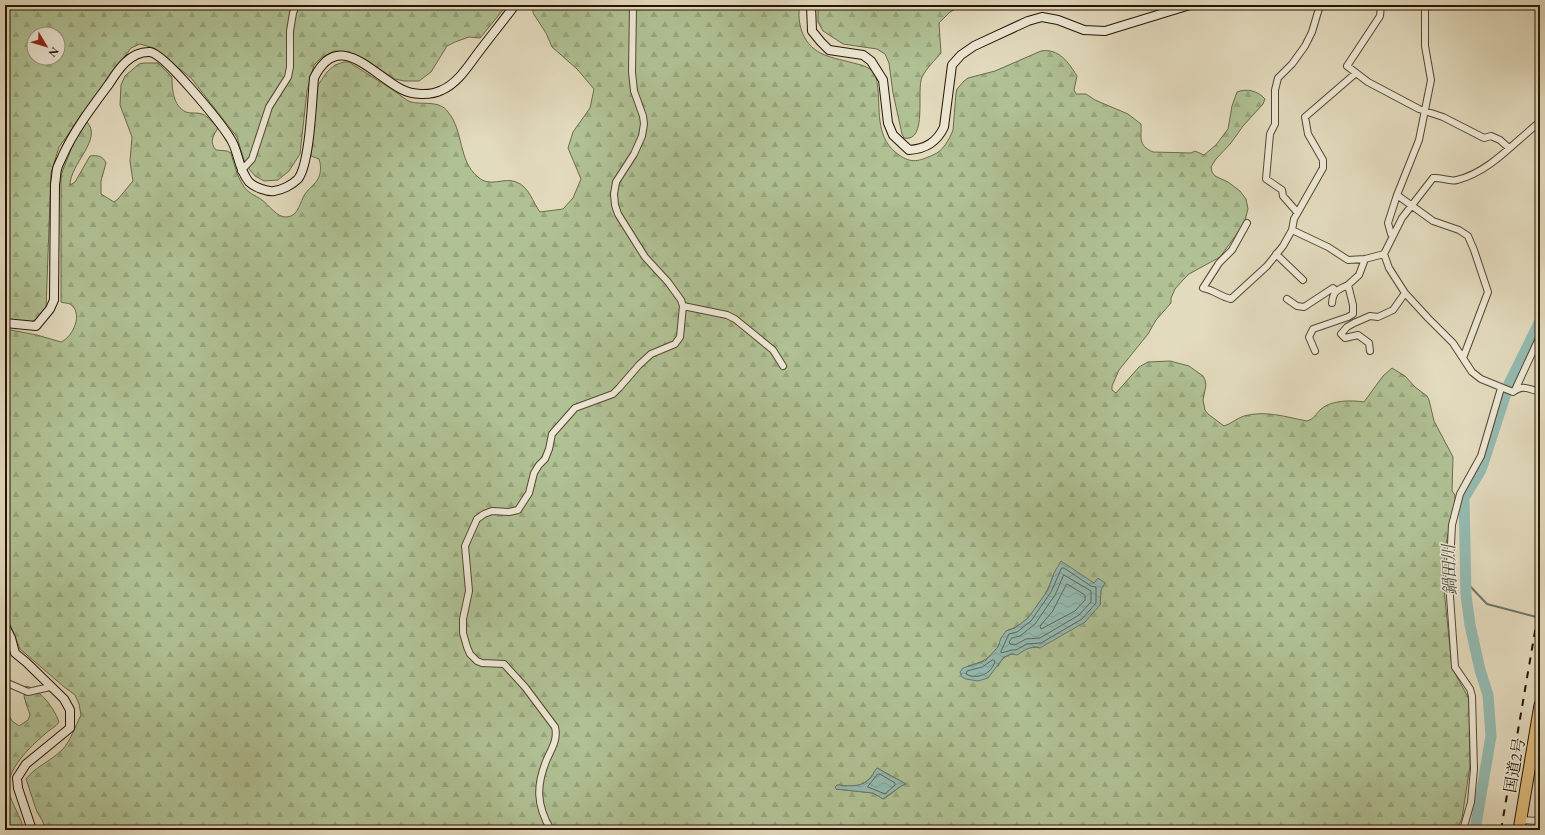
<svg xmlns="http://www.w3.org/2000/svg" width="1545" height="835" viewBox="0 0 1545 835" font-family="'EB Garamond','Noto Serif JP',serif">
	<defs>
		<pattern id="forest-firs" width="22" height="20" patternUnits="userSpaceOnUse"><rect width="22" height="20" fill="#b0c194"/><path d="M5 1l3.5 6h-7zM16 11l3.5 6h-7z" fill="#97a57e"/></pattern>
		<pattern id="water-waves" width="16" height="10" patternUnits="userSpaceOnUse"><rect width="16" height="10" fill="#95bbb2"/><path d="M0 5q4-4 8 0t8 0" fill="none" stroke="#80a097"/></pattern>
	</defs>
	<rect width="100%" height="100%" fill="#e3dbbe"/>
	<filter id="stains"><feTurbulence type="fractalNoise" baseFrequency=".005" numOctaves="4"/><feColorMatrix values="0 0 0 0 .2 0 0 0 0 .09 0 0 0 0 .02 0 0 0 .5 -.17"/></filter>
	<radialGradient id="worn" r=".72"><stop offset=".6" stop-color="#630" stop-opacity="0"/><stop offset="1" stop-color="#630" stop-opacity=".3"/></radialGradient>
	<path fill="url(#forest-firs)" stroke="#6b6a4b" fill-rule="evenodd" d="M5,5H507L480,38L469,37L455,42L447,46L431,72L419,81H404L395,79L362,58L349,52L334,51L321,58L314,65L307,91L300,154L289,171L278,180L264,181L255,176L249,169L244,160L237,137L191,78L154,48L140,44L131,48L59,147L51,173L46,309C34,326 25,323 5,324ZM34,34H58V58H34Z
		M533,5H800C798,14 799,23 802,32C812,57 833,57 857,64C862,65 869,67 873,72C877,76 877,84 878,89C880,114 876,139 899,155C912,164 919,161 933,155C943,151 949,140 953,130L956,93L957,89L964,81L968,78L995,71L1041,51C1059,48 1069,63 1077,76L1074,90L1076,94H1086L1095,100L1128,114L1141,124C1142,137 1137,145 1153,152L1191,153L1195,151L1204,155L1216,145L1228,129L1232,106L1237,92C1247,88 1258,91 1265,99L1263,104L1243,126L1231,143L1216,159L1211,167L1212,172L1215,176L1228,182L1240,191L1246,199L1248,209L1244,224L1220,257L1189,274L1182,281L1175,289L1171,298V303L1156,320L1148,334L1119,370L1112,386V390L1116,393L1139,367L1148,362L1170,361L1189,366L1203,376L1205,380L1206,385L1203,400L1205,410L1208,414L1224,426C1231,424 1237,418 1244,416C1265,410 1286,417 1307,421C1314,419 1316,414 1321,409C1331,400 1352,400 1364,402L1383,376L1392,368L1405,376L1415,387L1427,396L1429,400L1434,421L1453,457L1452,491L1455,495V505L1444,552L1445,564L1443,579L1452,668L1469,699L1470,766L1462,818L1457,830H46L42,820L37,812L26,779C35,767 51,761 62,750C70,742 76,725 81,715L79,704L75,695L63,686L20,649L7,617L5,610V547L8,536L5,459V329L37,335L61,342C73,337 84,313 70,304C68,303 63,303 61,302V175L77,134L87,122C103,139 70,164 70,185L75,182L90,156C98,155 103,156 106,163L101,181V194L114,202L118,199L133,181L130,161L132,137L120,105L121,85L125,76L139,64L144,63H158L172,77C172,89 173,106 186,112C191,114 197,112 202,114C208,116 214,124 218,128C213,136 209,142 216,150L227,151L231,153C234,164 237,176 243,185C247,193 255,195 262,200C269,205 277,218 287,217C299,216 300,201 305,194C309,188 316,184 319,177C321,171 321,165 319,159L311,156L318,85L327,72L335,65L344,62H349C364,72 379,81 393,90C399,94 405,100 411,102C423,105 440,100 448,112C464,131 458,161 478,177C490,188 503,177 516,182C529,186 533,203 540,212L563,209L573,198L581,179L568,148L573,132L590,108L594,89L577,69L552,47L546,33L533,13ZM1054,573L1094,583L1101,590L1100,605L1038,647L1028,648L1017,654C1008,653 1002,658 998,666H968C993,660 996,650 1008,630C1030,625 1048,593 1054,573ZM877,768L906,784L901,786L884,799L873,793L836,789L837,785C858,787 866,787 877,768Z
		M818,5H963L950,12L939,23L941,53C935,60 926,69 922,77C916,90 928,143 904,138L902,134L893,93L889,63L885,54L877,49L843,44L823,31L818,22Z
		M26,686C41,690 54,708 59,722C56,727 50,729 45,734C31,746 4,771 9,792C12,805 21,817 24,830H5V708L12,721L19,726L28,720L30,715C27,705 21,695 26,686Z"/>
	<path fill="url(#water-waves)" stroke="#69786c" d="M1061,561L1094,583L1098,578L1105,583L1101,590L1100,605L1085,622L1040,648C1031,645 1025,650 1017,655L1012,654L1004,657L988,678L978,681L966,679L962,677L960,672L963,668L985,661L998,647L1001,638L1006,631L1015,628L1028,618L1048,590L1054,573Z
		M877,768L906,784L901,786L883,799L873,793L836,789L835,787L837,785C850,786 864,788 872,776C874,773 875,770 877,768Z"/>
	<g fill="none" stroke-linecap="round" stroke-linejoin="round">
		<path stroke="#5e685a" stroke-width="1" d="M1062,568H1064L1091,586L1096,587V603L1082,619L1041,643L1027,644L1016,650H1012L1001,653V651L1009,634L1017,632L1031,621L1051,592Z
			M1064,575L1091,591V602L1079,615L1040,638L1026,639L1015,645L1010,644L1009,642L1012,638L1020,636L1035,624L1055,595Z
			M1067,584L1085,595V600L1075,611L1041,629L1040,626L1052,612Z
			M993,660L995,661C992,674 977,680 966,674L967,671L982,667Z
			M878,774H880L895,783V785L885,794L868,787Z"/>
		<path stroke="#69786c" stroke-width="2" d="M1466,582L1487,604L1540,618"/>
		<path stroke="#95bbb2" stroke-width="11" d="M1475,830L1491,736L1488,695L1480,670L1470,625L1466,595L1464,498L1481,470L1509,384L1540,321"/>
		<g stroke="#554631" stroke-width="8">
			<path id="street" d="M1381,5L1380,16L1347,66L1368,82L1419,109L1443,117L1484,138L1491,136L1500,140L1509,148
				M241,171L252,159L269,107L288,77L290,67V31L293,13L296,5
				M1397,195L1433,221L1459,230L1468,236L1474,250L1488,292L1463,358
				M1297,212L1283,196L1282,190L1266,179L1270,134L1275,124V90L1278,78L1292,64L1305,46L1312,32L1320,5
				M1247,223L1232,250L1219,263L1203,288C1214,290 1221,297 1231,299L1267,266L1283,246L1292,230L1294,219L1323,168V160L1308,134L1305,117L1356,73
				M1292,230L1328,247L1348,260L1365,259L1384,254L1402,218L1433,178C1441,177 1449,182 1457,180C1490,172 1514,142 1540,122
				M1394,234H1391L1388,223L1397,195L1419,140L1431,80L1425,46V5
				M1276,254L1303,280
				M1384,254L1389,268L1405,293L1428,318L1453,343L1472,372L1481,379L1513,392C1523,384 1528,389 1540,392
				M1287,299L1297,306L1304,307L1333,288L1336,291
				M1332,303C1333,291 1337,290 1348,285
				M683,306L727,315L735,319L773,350L783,366
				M1315,351L1309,337L1313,329L1348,317L1353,314V305L1348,285L1359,275L1365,259
				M1370,351L1369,343L1358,335L1345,338L1341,334L1347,327L1354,323L1370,316L1378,317L1393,310L1405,293
				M1515,390L1540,336
				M5,682L28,692L50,687
				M1531,759L1540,761
				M1521,820L1540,821
				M551,830C536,805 536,785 547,759C552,748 558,739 555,727L525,687L504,664L482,663L477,661L470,654L467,647L463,633V619L469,591L465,546L477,519L484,514L492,511L509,512L518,510L529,493L534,473L539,465L545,459L549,449L552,434L575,408L613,394L619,388L639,365L651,354L675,344L680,337L683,306L681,300L668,282L645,257L618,214L615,205L614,194L616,182L634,154L642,136L644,124L643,116L634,91L632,72L633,5
				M1463,830L1471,802L1474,769L1472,696L1470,689L1455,667L1449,582L1452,525L1460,494L1481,456L1501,388"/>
		</g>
		<g stroke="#261402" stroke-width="10">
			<path id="secondary" d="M811,5L812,31L821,42L829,50L863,55L871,61L883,80L888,123L893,135L909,150C926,149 937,142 944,127L952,65L961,55L974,46L1028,21L1042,17L1058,20L1084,30L1105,31L1190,5
				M5,323L36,326L50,309L54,300L55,184C56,179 56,174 57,169C58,165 61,160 63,155C75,129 92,107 109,84C118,70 130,51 150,52C165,54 220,122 230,138C239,151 237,167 249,182C254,187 267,192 274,191C282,190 292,185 298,179C310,164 312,99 314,78C338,29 371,73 401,89C412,95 430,96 442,90C458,83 468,66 478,53C490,37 503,21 515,5
				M5,626L11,638L15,653L26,662L64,699L70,710V728L26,764L17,778L18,788L32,830"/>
		</g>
		<g stroke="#261402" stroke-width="13">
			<path id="highway" d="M1519,830L1540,705"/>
		</g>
		<use href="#street" stroke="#ede8d5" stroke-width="6"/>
		<use href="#secondary" stroke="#ede8d5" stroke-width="8"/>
		<use href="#highway" stroke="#e2be7f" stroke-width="11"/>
		<path stroke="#261402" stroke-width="2" stroke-dasharray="7 7" stroke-linecap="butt" d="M1501,830L1540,602"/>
	</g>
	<g text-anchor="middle" stroke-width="3" stroke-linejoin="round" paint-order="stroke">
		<g font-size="16" fill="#261402" stroke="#ede8d5">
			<text transform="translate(1514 765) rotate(-80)" y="6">国道2号</text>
		</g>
		<g font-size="17" font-style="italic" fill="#4d4e40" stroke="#ede8d5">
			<text transform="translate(1449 570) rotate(-92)" y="6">鍋田川</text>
		</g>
	</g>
	<rect width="1545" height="835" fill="none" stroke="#e3dbbe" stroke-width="20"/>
	<rect x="6" y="6" width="1533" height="823" fill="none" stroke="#261402" stroke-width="2"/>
	<rect x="10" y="10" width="1525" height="815" fill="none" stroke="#261402"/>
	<g transform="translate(46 46) rotate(128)"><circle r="19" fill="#ede8d5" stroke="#9d9381"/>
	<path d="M0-3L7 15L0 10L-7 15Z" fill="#8f2418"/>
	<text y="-6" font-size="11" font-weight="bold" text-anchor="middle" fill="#261402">N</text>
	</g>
	<rect width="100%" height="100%" filter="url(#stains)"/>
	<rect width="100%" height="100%" fill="url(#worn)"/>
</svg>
